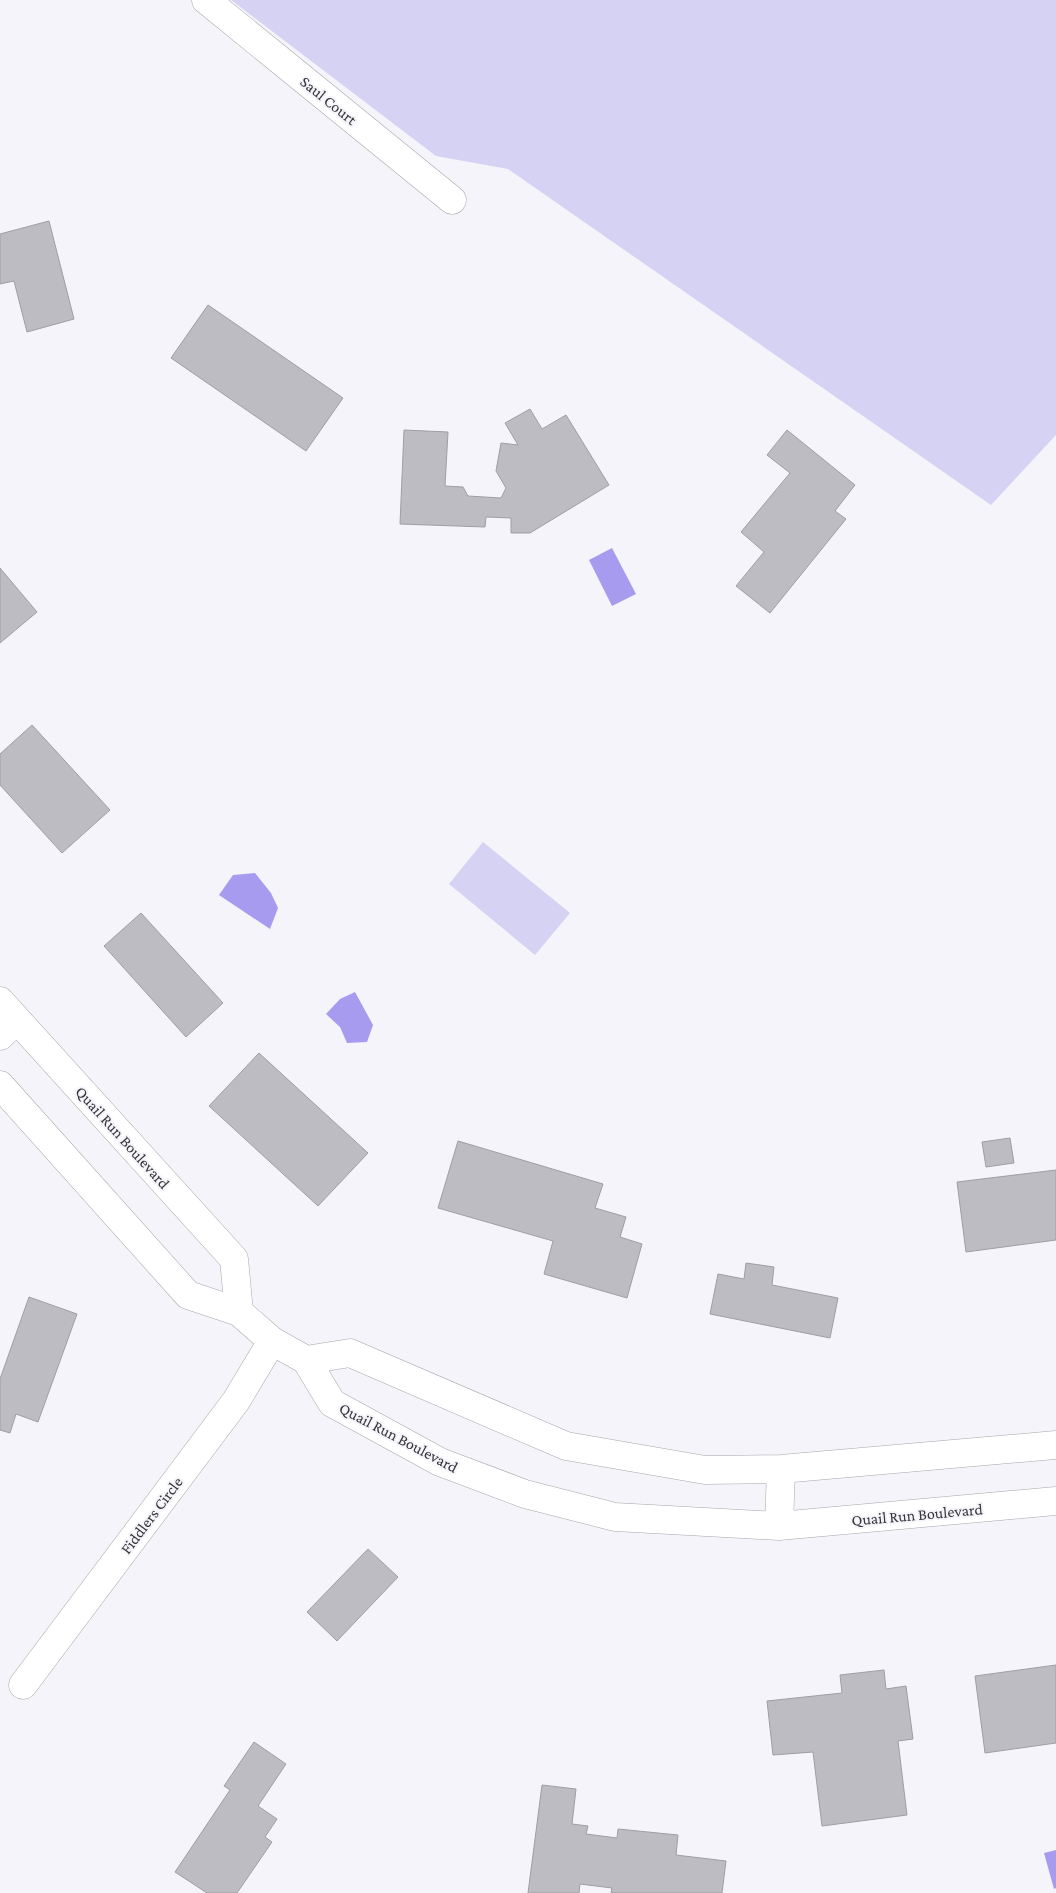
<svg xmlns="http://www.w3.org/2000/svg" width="1056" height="1893" viewBox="0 0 1056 1893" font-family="'Crimson Pro',serif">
	<rect width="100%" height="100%" fill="#f4f4fa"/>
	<path fill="#d5d2f4" d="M231,0H1056V435L991,505L508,169L436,156Z
		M483,842L570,913L535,955L449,884Z"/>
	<path fill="#a79bef" d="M612,548L636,594L612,606L589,560Z
		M255,873L271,893L278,908L270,929L219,895L233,875Z
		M355,992L373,1025L367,1042L347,1043L340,1027L326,1014L340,999Z
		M1056,1850V1888L1054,1889L1044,1853Z"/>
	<path fill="#bcbcc2" stroke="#9e9ea3" d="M49,221L74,319L27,332L14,281L0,284V234Z
		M208,305L343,398L306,451L171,358Z
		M530,409L542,429L566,415L609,485L530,533H511V518L486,517L485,527L400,524L404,430L448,432L445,486L463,487L468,496L501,498L506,488L496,471L501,443L518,445L505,423Z
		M787,430L855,485L835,511L846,519L770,613L736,586L764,552L741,532L790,473L767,455Z
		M0,568L37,612L0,643Z
		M32,725L110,810L62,853L0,785V754Z
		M141,913L223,1003L186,1037L104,946Z
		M259,1053L368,1153L318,1206L209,1106Z
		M1010,1138L1014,1163L986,1167L982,1142Z
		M458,1141L603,1184L595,1208L626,1217L620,1237L642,1244L627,1298L544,1274L553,1241L438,1208Z
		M1056,1170V1240L966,1252L957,1182Z
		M746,1263L774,1267L772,1285L838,1298L830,1338L710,1314L718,1274L744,1279Z
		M29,1297L77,1314L38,1422L16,1414L10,1433L0,1430V1379Z
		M368,1549L398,1577L337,1641L307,1612Z
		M1056,1665V1743L985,1753L975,1676Z
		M884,1670L886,1689L906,1686L913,1739L898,1741L907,1815L822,1826L813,1752L773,1755L767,1701L842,1693L840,1675Z
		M254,1742L286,1764L258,1806L277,1819L265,1837L272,1842L237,1893H207L175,1872L230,1790L224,1786Z
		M542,1785L576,1789L572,1824L588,1826L586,1834L617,1838L618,1829L678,1835L676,1855L726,1861L722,1893H611L612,1888L580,1884L579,1893H528Z"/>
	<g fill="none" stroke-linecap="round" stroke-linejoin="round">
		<g stroke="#a7a6ac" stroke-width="29">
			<path id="street" d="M206,0L452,200
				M0,1001L234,1259L239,1312
				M0,1036L17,1020
				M0,1085L188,1295L239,1312L272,1341L306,1360L332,1403L440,1462L525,1494L615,1517L779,1526L1056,1501
				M306,1360L350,1353L566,1446L705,1470L781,1469L1056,1445
				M779,1526L781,1469
				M23,1685L236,1401L272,1341"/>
		</g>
		<use href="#street" stroke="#fff" stroke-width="28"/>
	</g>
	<g text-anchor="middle" stroke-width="4" stroke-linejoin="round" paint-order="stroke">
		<g font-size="16" fill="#363639" stroke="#f4f4fa">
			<text transform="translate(329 100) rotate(39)" y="6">Saul Court</text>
			<text transform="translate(123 1137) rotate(48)" y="6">Quail Run Boulevard</text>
			<text transform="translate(399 1437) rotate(28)" y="6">Quail Run Boulevard</text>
			<text transform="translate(917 1514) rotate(-5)" y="6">Quail Run Boulevard</text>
			<text transform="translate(151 1515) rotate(-53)" y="6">Fiddlers Circle</text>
		</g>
	</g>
</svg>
